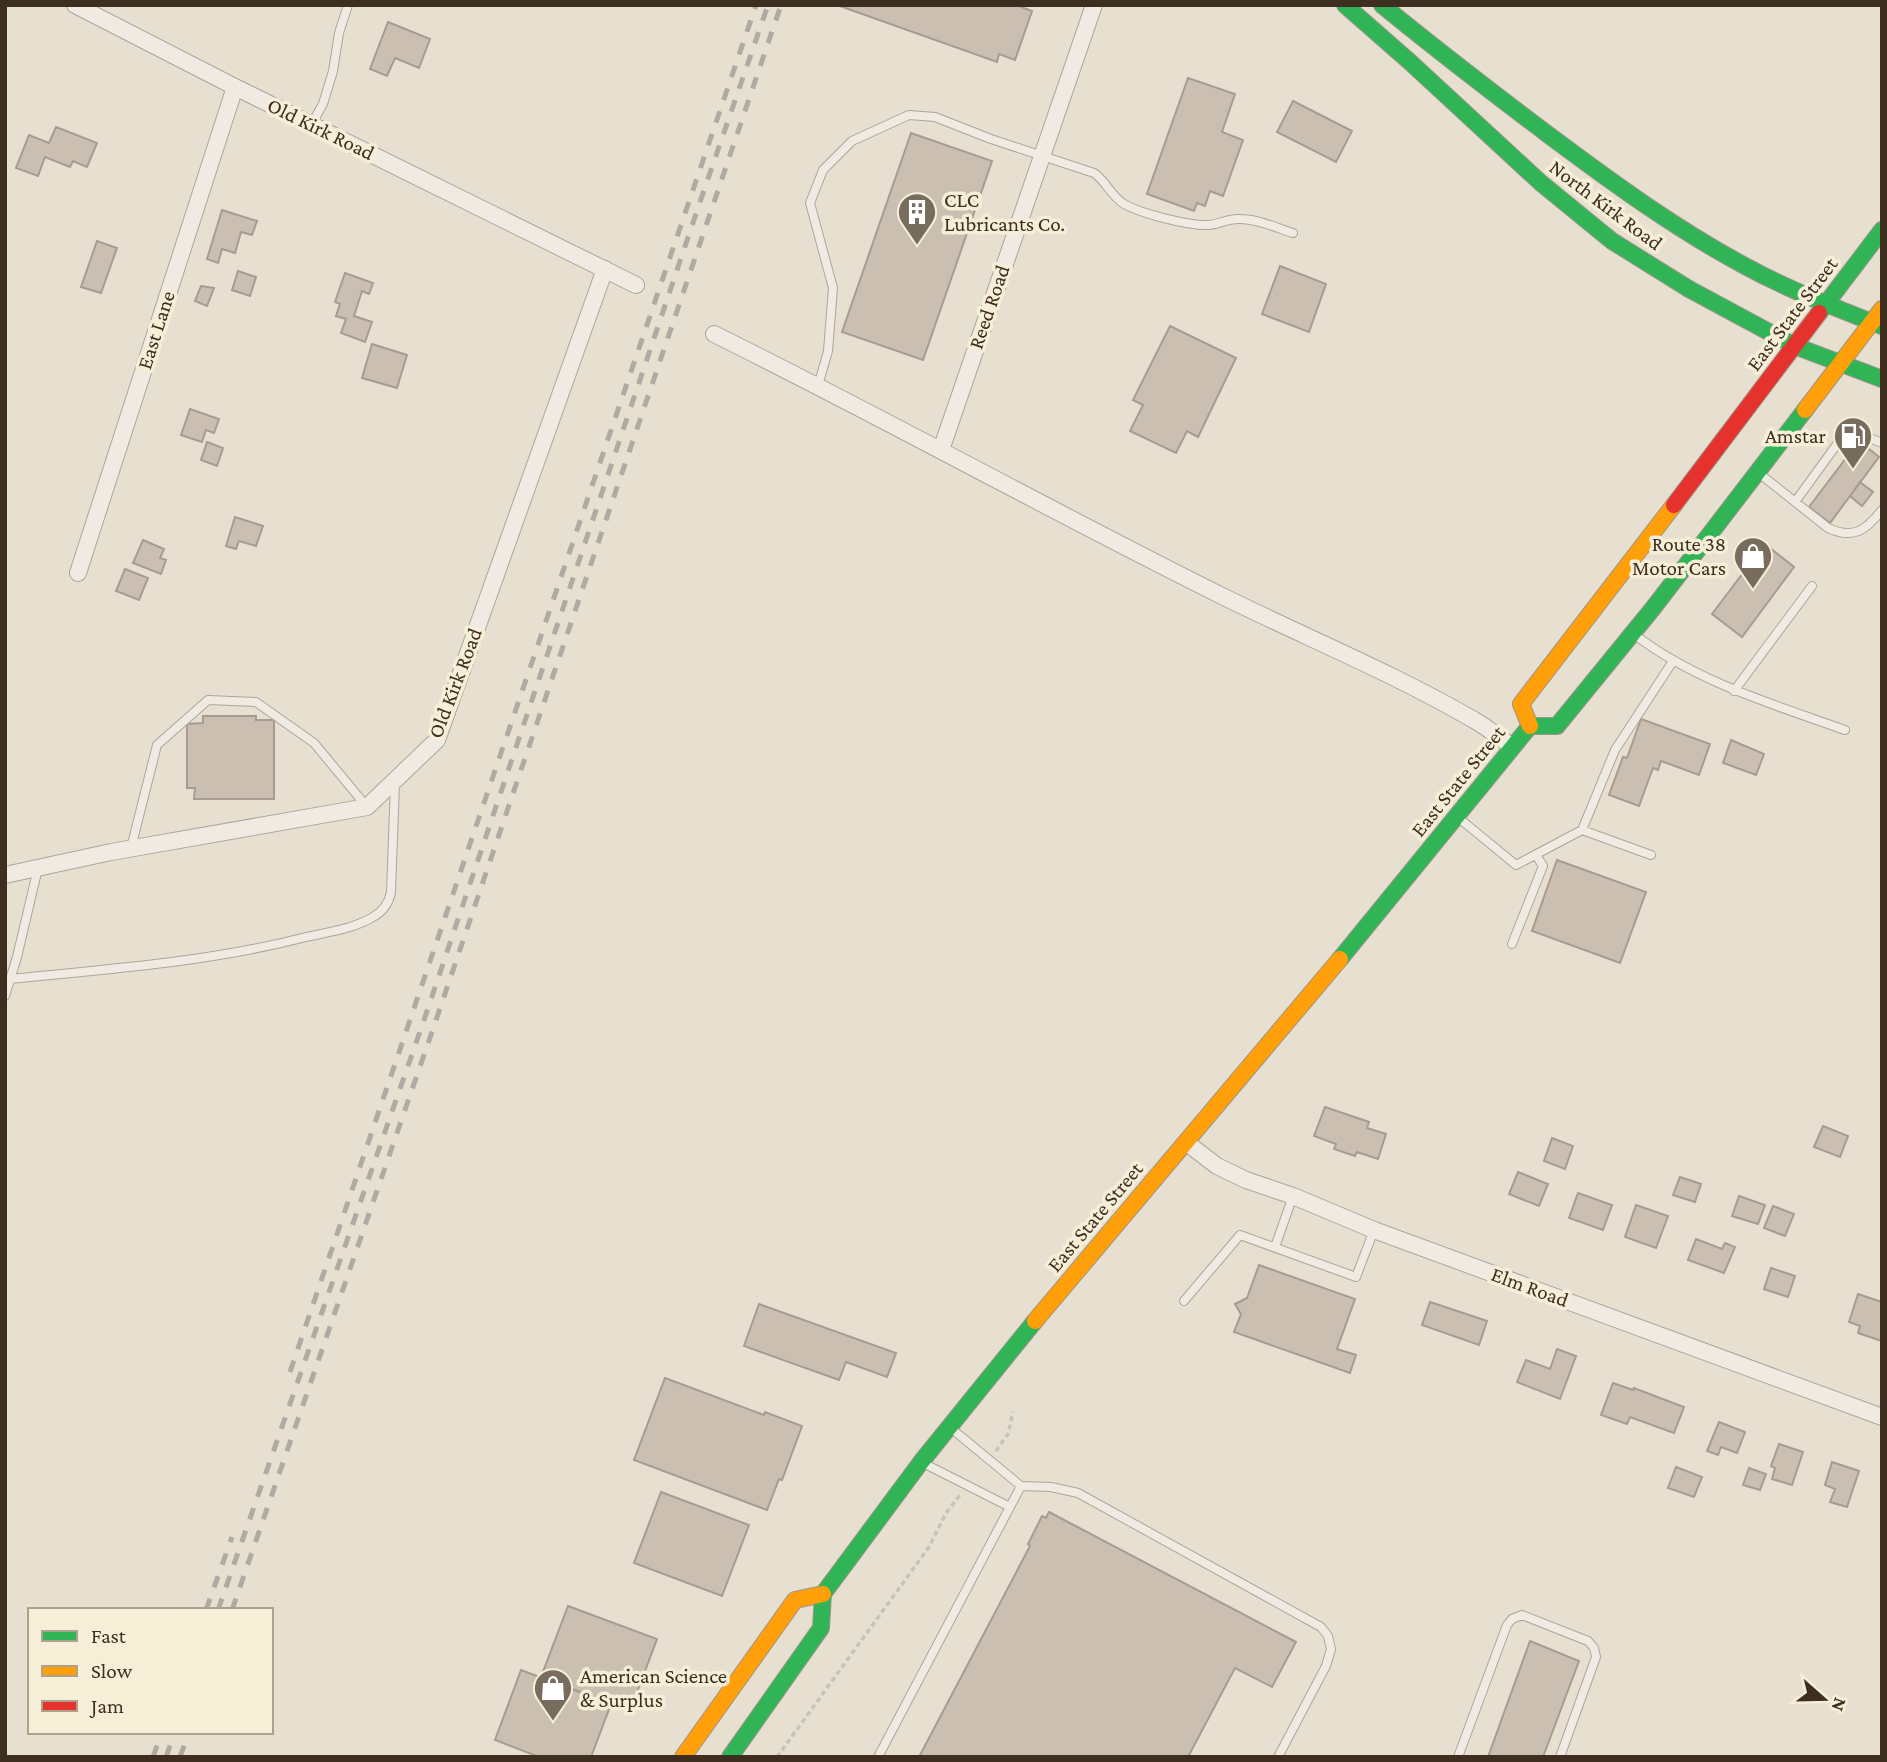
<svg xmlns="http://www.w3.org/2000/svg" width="1887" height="1762" viewBox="0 0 1887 1762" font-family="'Crimson Pro',serif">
	<rect width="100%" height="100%" fill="#e7e0d1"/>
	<path fill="#cbbfb2" stroke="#a89c90" stroke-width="2" d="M837,5H1016L1032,11L1015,60L999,54L997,62Z
		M388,22L430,39L419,68L395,58L387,76L370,69Z
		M1188,78L1235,94L1222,132L1243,140L1223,196L1210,191L1205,206L1197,203L1194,211L1147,194Z
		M1293,101L1352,131L1336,162L1277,132Z
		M56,127L97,143L87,167L73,161L70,167L45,157L38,176L16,168L29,135L49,143Z
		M911,133L992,161L923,360L842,332Z
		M222,210L257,221L252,235L241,232L235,253L222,249L218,263L207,259Z
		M97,241L117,248L101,293L81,287Z
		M1280,266L1326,284L1309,332L1262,314Z
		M238,271L256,277L250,296L232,290Z
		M345,273L373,283L369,294L362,291L354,316L372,322L365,342L341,333L346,319L336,316L340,304L335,302Z
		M201,286L214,288L207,306L195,301Z
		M1170,326L1236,358L1198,437L1187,431L1176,453L1130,431L1143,405L1133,400Z
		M372,344L407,355L397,388L362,378Z
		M190,409L219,419L214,433L206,430L202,442L181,435Z
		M1859,441L1879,457L1830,523L1809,507Z
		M207,442L223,448L217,466L201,460Z
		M1860,482L1873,492L1862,506L1850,496Z
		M235,517L263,526L256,546L239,541L236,549L226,546Z
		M143,540L164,549L160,558L166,560L161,574L133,563Z
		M1765,544L1794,567L1742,637L1712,614Z
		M125,569L148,578L139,600L116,591Z
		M203,716H256V720H274V799H194L195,788H187V724L203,723Z
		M1641,719L1710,744L1699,775L1661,761L1658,770L1653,768L1639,806L1609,795L1623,757L1627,758Z
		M1731,740L1764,754L1756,775L1723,763Z
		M1557,860L1646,892L1620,963L1532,931Z
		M1325,1107L1369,1122L1367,1128L1386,1134L1378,1159L1357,1152L1355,1156L1334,1149L1336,1144L1314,1136Z
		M1823,1126L1848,1136L1840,1157L1814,1147Z
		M1552,1138L1573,1146L1565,1169L1544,1161Z
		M1518,1172L1548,1184L1539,1206L1509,1194Z
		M1680,1177L1701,1184L1695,1202L1673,1195Z
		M1578,1193L1612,1205L1603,1230L1569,1218Z
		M1739,1196L1765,1205L1758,1224L1732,1216Z
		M1636,1205L1668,1216L1656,1248L1625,1237Z
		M1773,1206L1794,1214L1785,1236L1764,1228Z
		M1696,1239L1722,1249L1725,1243L1735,1247L1724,1273L1688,1260Z
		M1259,1265L1355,1299L1337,1349L1356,1355L1350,1373L1234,1332L1241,1314L1235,1304L1247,1298Z
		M1771,1268L1795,1276L1788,1297L1764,1289Z
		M1858,1294L1882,1302V1341L1858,1333L1860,1326L1849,1322Z
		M1430,1302L1487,1321L1479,1345L1422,1325Z
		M759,1304L896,1353L887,1377L846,1362L839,1380L744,1346Z
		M1557,1349L1576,1356L1560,1399L1517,1382L1526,1360L1550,1369Z
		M665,1378L764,1415L765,1412L802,1426L782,1480L779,1479L767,1510L634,1460Z
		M1613,1383L1633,1390L1634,1388L1684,1407L1674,1433L1630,1417L1627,1424L1601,1415Z
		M1719,1422L1745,1432L1737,1453L1721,1447L1718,1455L1707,1451Z
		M1779,1444L1803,1452L1792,1485L1772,1479L1775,1468L1771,1466Z
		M1832,1462L1859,1471L1847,1507L1830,1502L1835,1489L1825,1485Z
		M1676,1467L1702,1477L1694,1497L1668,1488Z
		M1749,1468L1766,1474L1760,1490L1743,1485Z
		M661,1492L749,1525L722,1596L634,1563Z
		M1049,1512L1296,1642L1272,1687L1235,1668L1188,1757H919L1030,1546L1028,1544L1042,1516L1046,1518Z
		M568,1606L657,1639L630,1711L541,1677Z
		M1530,1641L1579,1661L1543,1757H1488Z
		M521,1670L611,1704L591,1757H539L495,1740Z"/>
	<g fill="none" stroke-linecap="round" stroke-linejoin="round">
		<g stroke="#ada599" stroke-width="10">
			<path id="lane" d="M311,125L323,104L333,71L339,33L348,5
				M818,386L828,351L833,288L810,203L823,170L852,141L909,115L935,117L991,139L1094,173C1106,181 1111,196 1124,204C1142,214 1189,226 1209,225C1220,224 1229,218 1240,219C1258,219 1277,228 1293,233
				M1760,474L1828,528C1854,540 1866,530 1882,510
				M1795,502L1843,436L1858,433L1882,443
				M1635,635C1697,682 1772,704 1845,730
				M1734,691L1812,586
				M1460,819L1516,865L1582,830L1651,855
				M1582,830L1615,750L1673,661
				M131,848L157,745L208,700L256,702L314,743L367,807
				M1512,944L1543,866L1536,855
				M10,979C109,969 210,962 306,937C328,932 353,929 373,917C382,912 389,903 391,892L395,783
				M5,996L17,957L38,868
				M1275,1247L1293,1196
				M1184,1301L1240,1235L1356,1277L1374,1230
				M952,1429L1021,1486L1051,1487L1078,1493L1321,1627L1328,1636L1331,1649L1326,1666L1278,1757
				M925,1464L1010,1507
				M878,1757L1021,1486
				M1458,1757L1507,1625L1512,1619L1522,1615L1588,1641L1594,1648L1596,1657L1560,1757"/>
		</g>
		<g stroke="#ada599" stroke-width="18">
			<path id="street" d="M75,5L235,87L636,285
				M714,334C884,418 1051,511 1222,596C1305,637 1393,673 1474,720C1487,727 1500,738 1512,747
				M941,450L1094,5
				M78,573L235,87
				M5,875L111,852L367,807L437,740L605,269
				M1187,1143L1217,1166L1246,1180L1293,1196L1374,1230L1882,1417"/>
		</g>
		<g stroke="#9c958a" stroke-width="18">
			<path id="fast" d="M1345,5L1410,62L1541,183L1612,241L1689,289L1795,346L1882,379
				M1382,5C1437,50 1493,93 1550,136C1613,183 1676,229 1745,266C1789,290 1836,308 1882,326
				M1819,313L1882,230
				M1530,726H1557L1654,607L1805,410
				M1340,959L1530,726
				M730,1757L821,1628L823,1594L921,1462L1035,1321"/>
		</g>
		<g stroke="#9c958a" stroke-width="18">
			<path id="slow" d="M1805,410L1882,309
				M1530,726L1521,704L1674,505
				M1035,1321L1340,959
				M683,1757L795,1600L823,1594"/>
		</g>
		<g stroke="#9c958a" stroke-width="18">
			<path id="jam" d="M1674,505L1819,313"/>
		</g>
		<path stroke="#c8c2b9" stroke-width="3.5" stroke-dasharray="5 3.5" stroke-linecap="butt" d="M996,1451L1008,1434L1013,1412
			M777,1757L929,1547L946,1513L960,1495"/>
		<use href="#lane" stroke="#efebe3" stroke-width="8"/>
		<use href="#street" stroke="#efebe3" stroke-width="16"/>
		<use href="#fast" stroke="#30b455" stroke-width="16"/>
		<use href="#slow" stroke="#ff9f0a" stroke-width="16"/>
		<use href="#jam" stroke="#e5322d" stroke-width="16"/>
		<path stroke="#afaaa2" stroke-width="5" stroke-dasharray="12 12" stroke-linecap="butt" d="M290,1372L756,5
			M206,1610L232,1537
			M218,1610L424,1020L701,199L768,5
			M232,1610L434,1026L781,5
			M153,1757L162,1732
			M166,1757L175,1732
			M180,1757L189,1732"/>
	</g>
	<defs>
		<g id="building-pin" transform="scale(2.0125)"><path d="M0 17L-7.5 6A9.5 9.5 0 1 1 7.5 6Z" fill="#786c5e" stroke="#f7eed8"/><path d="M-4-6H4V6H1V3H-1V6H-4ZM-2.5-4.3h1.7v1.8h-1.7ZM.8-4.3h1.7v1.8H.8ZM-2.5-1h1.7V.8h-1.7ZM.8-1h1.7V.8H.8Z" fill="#fff"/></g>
		<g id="fuel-pin" transform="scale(2.0125)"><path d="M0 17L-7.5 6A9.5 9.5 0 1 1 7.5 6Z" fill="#786c5e" stroke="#f7eed8"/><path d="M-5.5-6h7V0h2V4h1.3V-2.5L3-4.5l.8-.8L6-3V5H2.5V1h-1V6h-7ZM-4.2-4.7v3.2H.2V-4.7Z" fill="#fff"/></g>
		<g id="shop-pin" transform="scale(2.0125)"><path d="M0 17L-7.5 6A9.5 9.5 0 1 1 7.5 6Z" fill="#786c5e" stroke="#f7eed8"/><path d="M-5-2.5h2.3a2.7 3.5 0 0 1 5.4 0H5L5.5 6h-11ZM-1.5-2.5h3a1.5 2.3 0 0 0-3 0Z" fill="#fff"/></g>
	</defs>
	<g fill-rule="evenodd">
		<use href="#building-pin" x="917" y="212"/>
		<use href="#fuel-pin" x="1853" y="436"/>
		<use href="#shop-pin" x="1753" y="556"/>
		<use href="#shop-pin" x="553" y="1688"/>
	</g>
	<g text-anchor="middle" stroke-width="7" stroke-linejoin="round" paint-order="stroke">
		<g font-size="21" fill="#3d2e20" stroke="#f7eed8">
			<text transform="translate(321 129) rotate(26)" y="7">Old Kirk Road</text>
			<text transform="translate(1606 205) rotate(37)" y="7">North Kirk Road</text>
			<text transform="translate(989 307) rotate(-71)" y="7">Reed Road</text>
			<text transform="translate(1792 314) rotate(-53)" y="7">East State Street</text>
			<text transform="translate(156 330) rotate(-72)" y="7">East Lane</text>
			<text transform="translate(455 683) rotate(-69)" y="7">Old Kirk Road</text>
			<text transform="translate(1458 781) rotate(-51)" y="7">East State Street</text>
			<text transform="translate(1095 1217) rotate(-50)" y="7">East State Street</text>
			<text transform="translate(1530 1287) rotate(20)" y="7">Elm Road</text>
		</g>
		<g font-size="21" fill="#3d2e20" stroke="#f7eed8" text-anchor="start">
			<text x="944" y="207">CLC<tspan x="944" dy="24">Lubricants Co.</tspan></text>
			<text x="1826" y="443" text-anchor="end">Amstar</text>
			<text x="1726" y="551" text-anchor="end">Route 38<tspan x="1726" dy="24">Motor Cars</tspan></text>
			<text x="580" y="1683">American Science<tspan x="580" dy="24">&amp; Surplus</tspan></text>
		</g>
	</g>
	<rect width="1887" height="1762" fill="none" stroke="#3d2e20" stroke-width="14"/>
	<rect x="28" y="1608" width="245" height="126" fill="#f7eed8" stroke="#ada18e" stroke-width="2"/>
	<rect x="42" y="1631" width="35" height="10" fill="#30b455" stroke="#ada18e" stroke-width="2"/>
	<text x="91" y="1643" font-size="21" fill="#3d2e20">Fast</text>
	<rect x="42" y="1666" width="35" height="10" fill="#ff9f0a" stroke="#ada18e" stroke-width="2"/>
	<text x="91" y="1678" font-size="21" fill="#3d2e20">Slow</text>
	<rect x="42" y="1701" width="35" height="10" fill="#e5322d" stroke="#ada18e" stroke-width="2"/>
	<text x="91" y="1713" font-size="21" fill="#3d2e20">Jam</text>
	<g transform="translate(1824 1699) rotate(110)" stroke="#f7eed8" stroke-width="5" paint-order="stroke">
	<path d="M0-5L12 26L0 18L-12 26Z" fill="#3d2e20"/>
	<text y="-10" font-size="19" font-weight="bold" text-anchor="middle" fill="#3d2e20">N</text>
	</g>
</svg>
